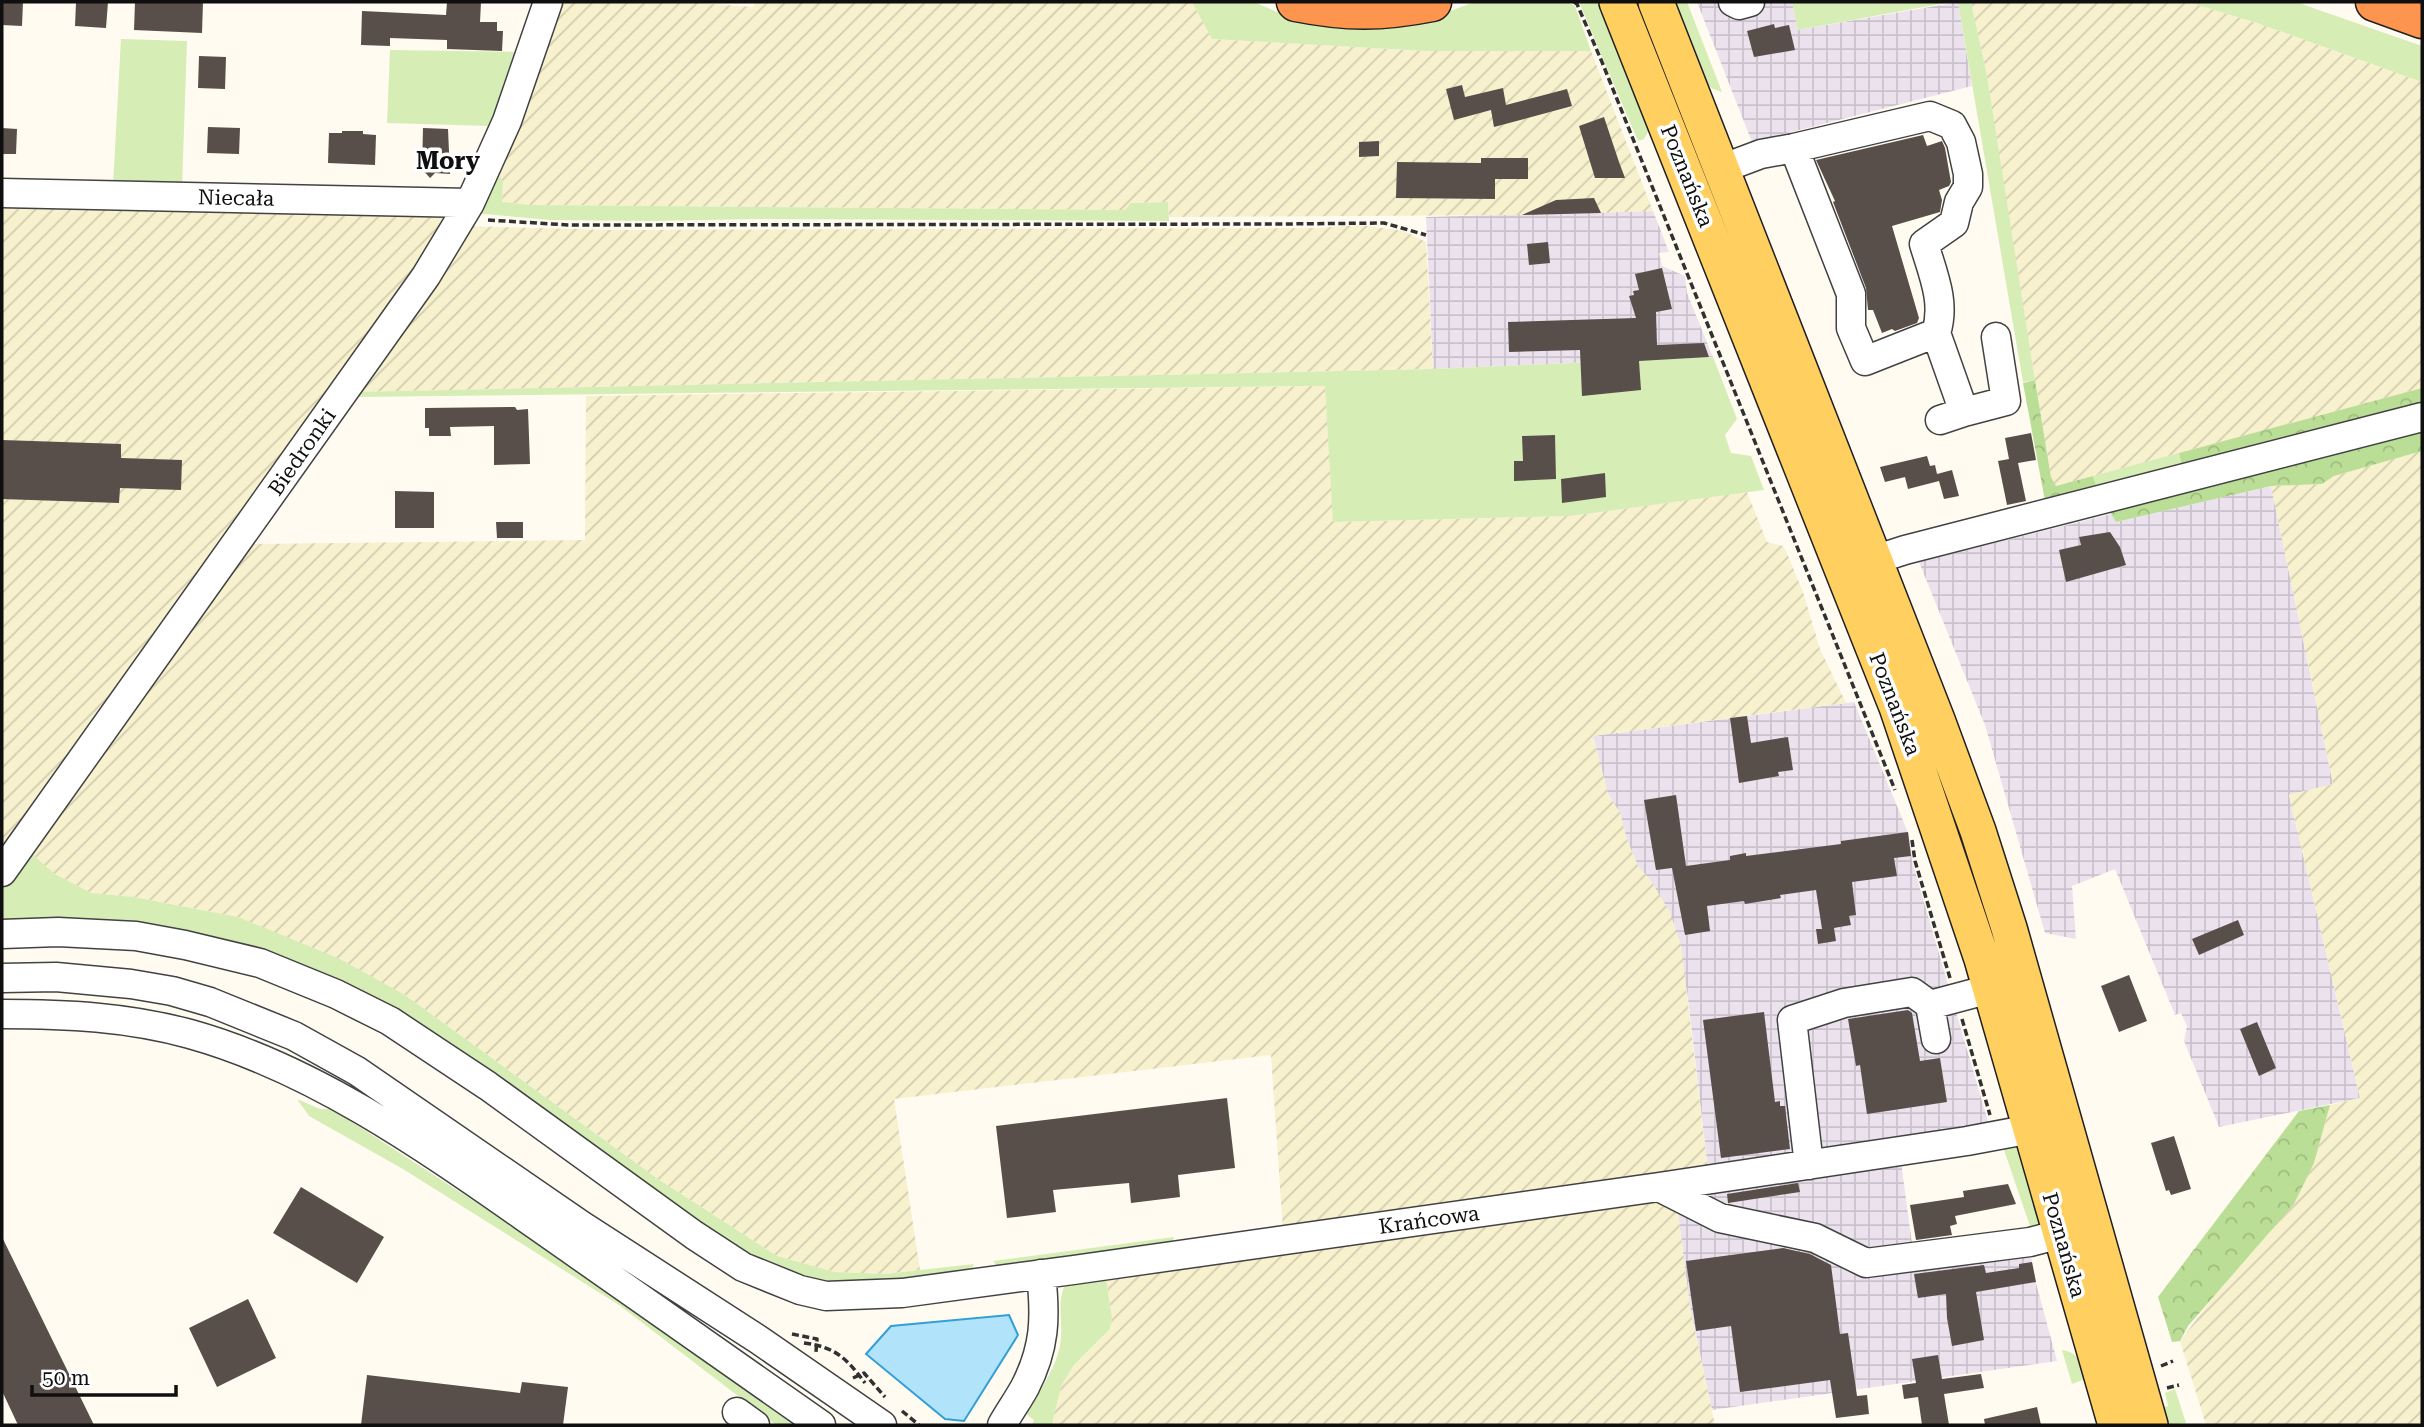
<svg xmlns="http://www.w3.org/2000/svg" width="2424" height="1427" viewBox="0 0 2424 1427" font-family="'Roboto Serif',serif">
	<defs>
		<pattern id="industrial-grid" width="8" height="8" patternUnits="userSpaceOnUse" patternTransform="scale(1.75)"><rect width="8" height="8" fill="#ece2ee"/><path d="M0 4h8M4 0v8" fill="none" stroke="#c9c1cb"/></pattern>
		<pattern id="farmland-furrows" width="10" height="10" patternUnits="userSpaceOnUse" patternTransform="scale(1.75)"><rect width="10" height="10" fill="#f7f1ce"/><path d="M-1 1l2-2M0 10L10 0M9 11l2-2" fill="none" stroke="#d3cdb0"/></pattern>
		<pattern id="forest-crowns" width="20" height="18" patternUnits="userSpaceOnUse" patternTransform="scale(1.75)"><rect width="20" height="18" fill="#bade95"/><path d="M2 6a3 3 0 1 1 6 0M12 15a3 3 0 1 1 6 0" fill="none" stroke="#9fbd7f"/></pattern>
	</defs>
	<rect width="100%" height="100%" fill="#fffbf0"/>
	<path fill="url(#industrial-grid)" d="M1697,2H1792L1798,30L1958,2L1972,86L1752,142Z
		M1653,211L1669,252L1659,253L1662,266L1685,276L1687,293L1713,357L1433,369L1426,217Z
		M2271,486L2333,784L2289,795L2360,1098L2219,1127L2184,1041L2187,1026L2181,1013L2175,1015L2115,869L2072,886L2076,939L2045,933L1985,725L1919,562L2111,514L2116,522Z
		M1854,702L1909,835L1912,861L1996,1149L1901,1162L1915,1266L2030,1250L2036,1283L2057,1361L1712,1410L1690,1307L1677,1205L1710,1187L1687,990L1651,881L1638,866L1627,840L1620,813L1608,794L1593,736Z"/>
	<path fill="url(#farmland-furrows)" d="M555,2H681L754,7V2H1192L1212,39L1427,51H1591L1653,211L1536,215L1169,217L1168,202L1131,203L1125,210L531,205L502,202L503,182L497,173Z
		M1971,2H2188L2257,23L2422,82V388L2056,486L2051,477L2008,215L1987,76Z
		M2,199L452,217L2,857Z
		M1361,225L1404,231L1426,242L1433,369L355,392L466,226L611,230L1319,228Z
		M1325,386L1334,522L1570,516L1747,492L1767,542L1783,546L1786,551L1803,592L1820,649L1846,703L1593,736L1608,794L1620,813L1627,840L1638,866L1651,881L1670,912L1681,945L1708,1171L1283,1230L1271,1055L894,1099L920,1270L885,1274L835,1272L777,1256L658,1179L405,995L238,917L134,897L91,893L55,874L27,850L251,544L585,540L586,396Z
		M2422,451V1425H2206L2180,1341L2314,1163L2330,1105L2360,1098L2289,795L2333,784L2271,486L2322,484L2334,476Z
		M1643,1195L1677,1205L1690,1307L1715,1425H1052L1061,1386L1074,1365L1110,1329L1112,1317L1105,1273Z"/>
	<path fill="#d6edb6" d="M1192,2H1254L1293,19L1422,22L1474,2H1567L1575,6L1591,51H1427L1212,39Z
		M1579,2H1599L1649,130L1644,139L1638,141Z
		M1672,2H1687L1722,92L1713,89L1704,82Z
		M1792,2H1951L1798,30Z
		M1958,2H1971L1987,76L2035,380L2023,382Z
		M2188,2H2296L2422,46V82L2257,23Z
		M121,39L187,41L182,188L113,186Z
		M390,50L520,52L490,126L387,123Z
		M497,173L503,181L502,202L531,205L1125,210L1131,203L1168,202L1169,221L756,219L652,221L551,220L473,213Z
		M1713,357L1737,419L1725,435L1731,453L1751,456L1764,490L1570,516L1333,522L1325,386L352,397L355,392L1433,369Z
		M2179,453L2183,471L2098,491L2093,476Z
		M27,850L55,874L91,893L134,897L238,917L340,959L405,995L658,1179L777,1256L835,1272L885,1274L974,1264L971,1271L906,1283L818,1282L748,1257L254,950L2,923V890L16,874Z
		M297,1099L320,1109H332L551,1251L804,1425H776L619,1305L403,1169L309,1116Z
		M2001,1141L2020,1145L2041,1227L2033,1235Z
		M1174,1237L1171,1247L998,1267L993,1261Z
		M1105,1273L1112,1317L1110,1329L1074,1365L1061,1386L1052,1425H1032L1034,1420L1026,1414C1038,1393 1056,1369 1060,1345C1064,1324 1056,1303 1065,1285Z
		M2062,1350C2079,1352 2081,1364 2085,1379L2072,1384Z
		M2175,1389L2186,1423L2167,1425L2164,1407L2168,1406L2165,1393Z"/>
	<path fill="url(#forest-crowns)" d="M2035,380L2051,477L2056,486L2093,476L2098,491L2045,501L2023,383Z
		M2422,388V408L2183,471L2179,453Z
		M2422,424V451L2334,476L2322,484L2271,486L2116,522L2111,514L2113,504Z
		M2330,1105L2314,1163L2294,1204L2188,1326L2180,1341L2172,1342L2158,1297L2299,1111Z"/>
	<path fill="#b1e3fa" stroke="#339fd6" stroke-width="2" d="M1009,1315L1018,1335L964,1421L945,1419L866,1354L891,1326Z"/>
	<path fill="#584f4a" d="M2,2H23L22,26L2,25Z
		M76,2H108L106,28L75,26Z
		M135,2H203L202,33L134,30Z
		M447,2H481L480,22H497V31H503L502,51L447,49V40L390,38V46L361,45L362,11L446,15Z
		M1774,24L1775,28L1789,25L1795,50L1754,57L1747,31Z
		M199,56L226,57L225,89L198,88Z
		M1462,85L1465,97L1503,88L1506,105L1567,89L1572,106L1494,127L1491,110L1454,120L1446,89Z
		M1604,117L1619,162L1625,178H1595L1579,126Z
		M208,127L240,128L239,154L207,153Z
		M2,128L17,129L16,154H2Z
		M423,128L448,129L450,174L435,173L430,178L422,169Z
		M342,131H363V134L376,135L375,165L328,163L329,133H342Z
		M1923,135L1927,146L1942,141L1945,148L1951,182L1949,186L1939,190L1942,200L1940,212L1892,226L1919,318L1917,323L1895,331L1892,329L1882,333L1873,310H1868L1866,288L1833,202L1835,201L1816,160Z
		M1379,141V156L1359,157V142Z
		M1481,158H1528V179H1495V199L1396,198L1397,162L1481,163Z
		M1594,198L1601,213L1522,215L1556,200Z
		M1548,242L1550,263L1529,265L1527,244Z
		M1662,268L1672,309L1656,312L1657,345L1704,343L1709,357L1639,361L1641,390L1582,396L1580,350L1509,352L1508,322L1636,318L1629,296L1634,295L1633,291L1639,290L1635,274Z
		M515,407L517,410L528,409L530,464L494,465V426L450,427L451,436H429V428H425V408Z
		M2031,433L2036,460L2018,463L2026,501L2007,505L1998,461L2009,459L2005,438Z
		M1555,435L1556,479L1514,481V461H1523L1522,436Z
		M2,440L121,444V458L182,460L181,490L120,488L119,503L2,499Z
		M1927,456L1930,466L1935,465L1937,474L1952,470L1959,496L1944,499L1939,481L1908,489L1905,477L1885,482L1880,467Z
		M1605,473L1606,497L1562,503L1561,479Z
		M395,491L434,492V528H395Z
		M496,522H523V538H497Z
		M2110,532L2120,547L2126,565L2066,582L2059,550L2081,545L2079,537Z
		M1747,716L1751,743L1788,737L1793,770L1778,772L1779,776L1739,783L1730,718Z
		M1676,795L1686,866L1730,860V856L1746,853V856L1841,844V841L1908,832L1911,856L1894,858L1897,876L1852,882L1856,915L1849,916L1851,925L1834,928L1836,941L1818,944L1816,929H1822L1816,890L1780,895L1781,898L1745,904L1744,901L1707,906L1710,931L1685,935L1672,868L1656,870L1644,800Z
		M2238,920L2244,935L2199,955L2192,939Z
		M2129,975L2147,1021L2119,1032L2101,986Z
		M1908,1010L1912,1013L1920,1061L1940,1058L1947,1102L1867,1114L1860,1065L1856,1066L1848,1019Z
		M1764,1012L1775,1102L1780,1101V1106H1785L1790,1149L1721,1158L1703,1020Z
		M2257,1022L2276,1068L2259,1076L2240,1029Z
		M1227,1098L1235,1168L1178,1175L1180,1197L1131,1203L1129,1183L1053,1190L1056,1212L1007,1218L996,1126Z
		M2174,1136L2191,1189L2171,1195L2169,1190L2166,1191L2151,1143Z
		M1798,1183L1800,1192L1728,1203L1727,1194Z
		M2008,1184L2016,1204L1955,1216L1957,1224L1950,1226L1952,1235L1916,1240L1910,1205L1964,1197L1963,1191Z
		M301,1187L384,1237L357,1283L273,1233Z
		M2,1237L94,1425H18L2,1391Z
		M1783,1248L1810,1254L1831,1265L1840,1334L1848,1333L1857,1396L1867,1395L1869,1414L1836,1418L1830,1380L1740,1392L1731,1326L1696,1331L1686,1261Z
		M2032,1262L2036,1282L1976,1292L1984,1340L1952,1346L1947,1318L1946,1294L1918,1298L1914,1274L1984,1265L1986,1273L2019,1268V1264Z
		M248,1299L276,1358L217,1387L189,1328Z
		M1938,1355L1942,1379L1981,1374L1984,1388L1944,1394L1949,1425H1922L1918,1397L1904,1399L1902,1385L1916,1383L1912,1359Z
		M367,1375L520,1393L522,1382L568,1387L563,1425H361Z
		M2037,1407L2041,1425H1985L1984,1419Z"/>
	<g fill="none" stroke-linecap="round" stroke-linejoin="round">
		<g stroke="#424242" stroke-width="31">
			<path id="minor" d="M1733,2L1739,5L1750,2
				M1721,169L1761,154L1794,148L1851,294V328L1865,361L1936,333C1946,303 1933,274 1924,244L1954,223L1959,202L1968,187V174L1961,142L1952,125L1930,116L1794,148
				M2,193L470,203
				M1936,333L1964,412L2006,401L1996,337
				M1940,420L1964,412
				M1874,560L1905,550L2422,417
				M2,872L426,276L470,203L507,121L548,2
				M2,934L58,932L136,936L185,945L260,963L336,994L390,1021L488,1086L694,1235L743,1267L800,1290L826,1296L902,1293L1073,1270L1659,1187L1967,1141L2052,1125
				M2,978L56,977L131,984L172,991L210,1002L294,1036L357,1071L581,1225L759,1340L882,1425
				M2,1014C66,1014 128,1017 190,1034C316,1069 430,1151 536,1225C631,1291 726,1358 821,1425
				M1936,1039L1930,1005L1990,989
				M1809,1165L1792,1020L1844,1003L1912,992L1930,1005
				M1659,1187L1720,1218L1815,1238L1866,1263L2030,1242L2061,1234
				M737,1412L755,1425
				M1002,1425C1009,1412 1018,1400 1025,1387C1045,1348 1046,1318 1041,1274"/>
		</g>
		<g stroke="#202020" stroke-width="38">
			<path id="major" d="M1617,2L1897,707L1982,959L2116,1425
				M1656,2L1937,720L1978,831L2009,928L2150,1425"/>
		</g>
		<g stroke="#202020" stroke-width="41">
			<path id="highway" d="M1296,2C1346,12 1382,12 1432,2
				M2375,2L2422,19"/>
		</g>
		<path stroke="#313131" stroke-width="3.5" stroke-dasharray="7 3.5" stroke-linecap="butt" d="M1574,2L1577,4L1602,62L1895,790
			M488,220L568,225L1282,224L1384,223L1426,235
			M1912,840L1915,861L1950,978
			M1962,1019L1990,1115
			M792,1334L817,1339L816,1352
			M804,1343C836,1347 847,1359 865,1383
			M2161,1366L2173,1361
			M853,1378L864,1373L885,1397
			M2167,1388L2179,1385
			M902,1411L919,1425"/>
		<use href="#minor" stroke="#fff" stroke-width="28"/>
		<use href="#major" stroke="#ffcf60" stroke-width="35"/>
		<use href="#highway" stroke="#fe954f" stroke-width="38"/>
	</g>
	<g text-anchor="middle" stroke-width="7" stroke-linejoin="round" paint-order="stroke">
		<g font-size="21" fill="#0f0f0f" stroke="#fff">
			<text transform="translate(1687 176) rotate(68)" y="7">Poznańska</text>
			<text transform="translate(236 198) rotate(1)" y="7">Niecała</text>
			<text transform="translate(302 452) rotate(-55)" y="7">Biedronki</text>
			<text transform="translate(1895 704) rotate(69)" y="7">Poznańska</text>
			<text transform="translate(1429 1220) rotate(-8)" y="7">Krańcowa</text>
			<text transform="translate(2064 1245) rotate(74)" y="7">Poznańska</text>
		</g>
		<g font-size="24" font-weight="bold" fill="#0f0f0f" stroke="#fff">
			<text x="448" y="169">Mory</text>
		</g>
	</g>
	<rect width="2424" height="1427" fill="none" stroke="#0f0f0f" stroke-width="7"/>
	<path d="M32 1385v10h144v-10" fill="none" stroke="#0f0f0f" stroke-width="3.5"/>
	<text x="42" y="1385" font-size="21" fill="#0f0f0f" stroke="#ffffff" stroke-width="5" paint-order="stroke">50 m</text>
</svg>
